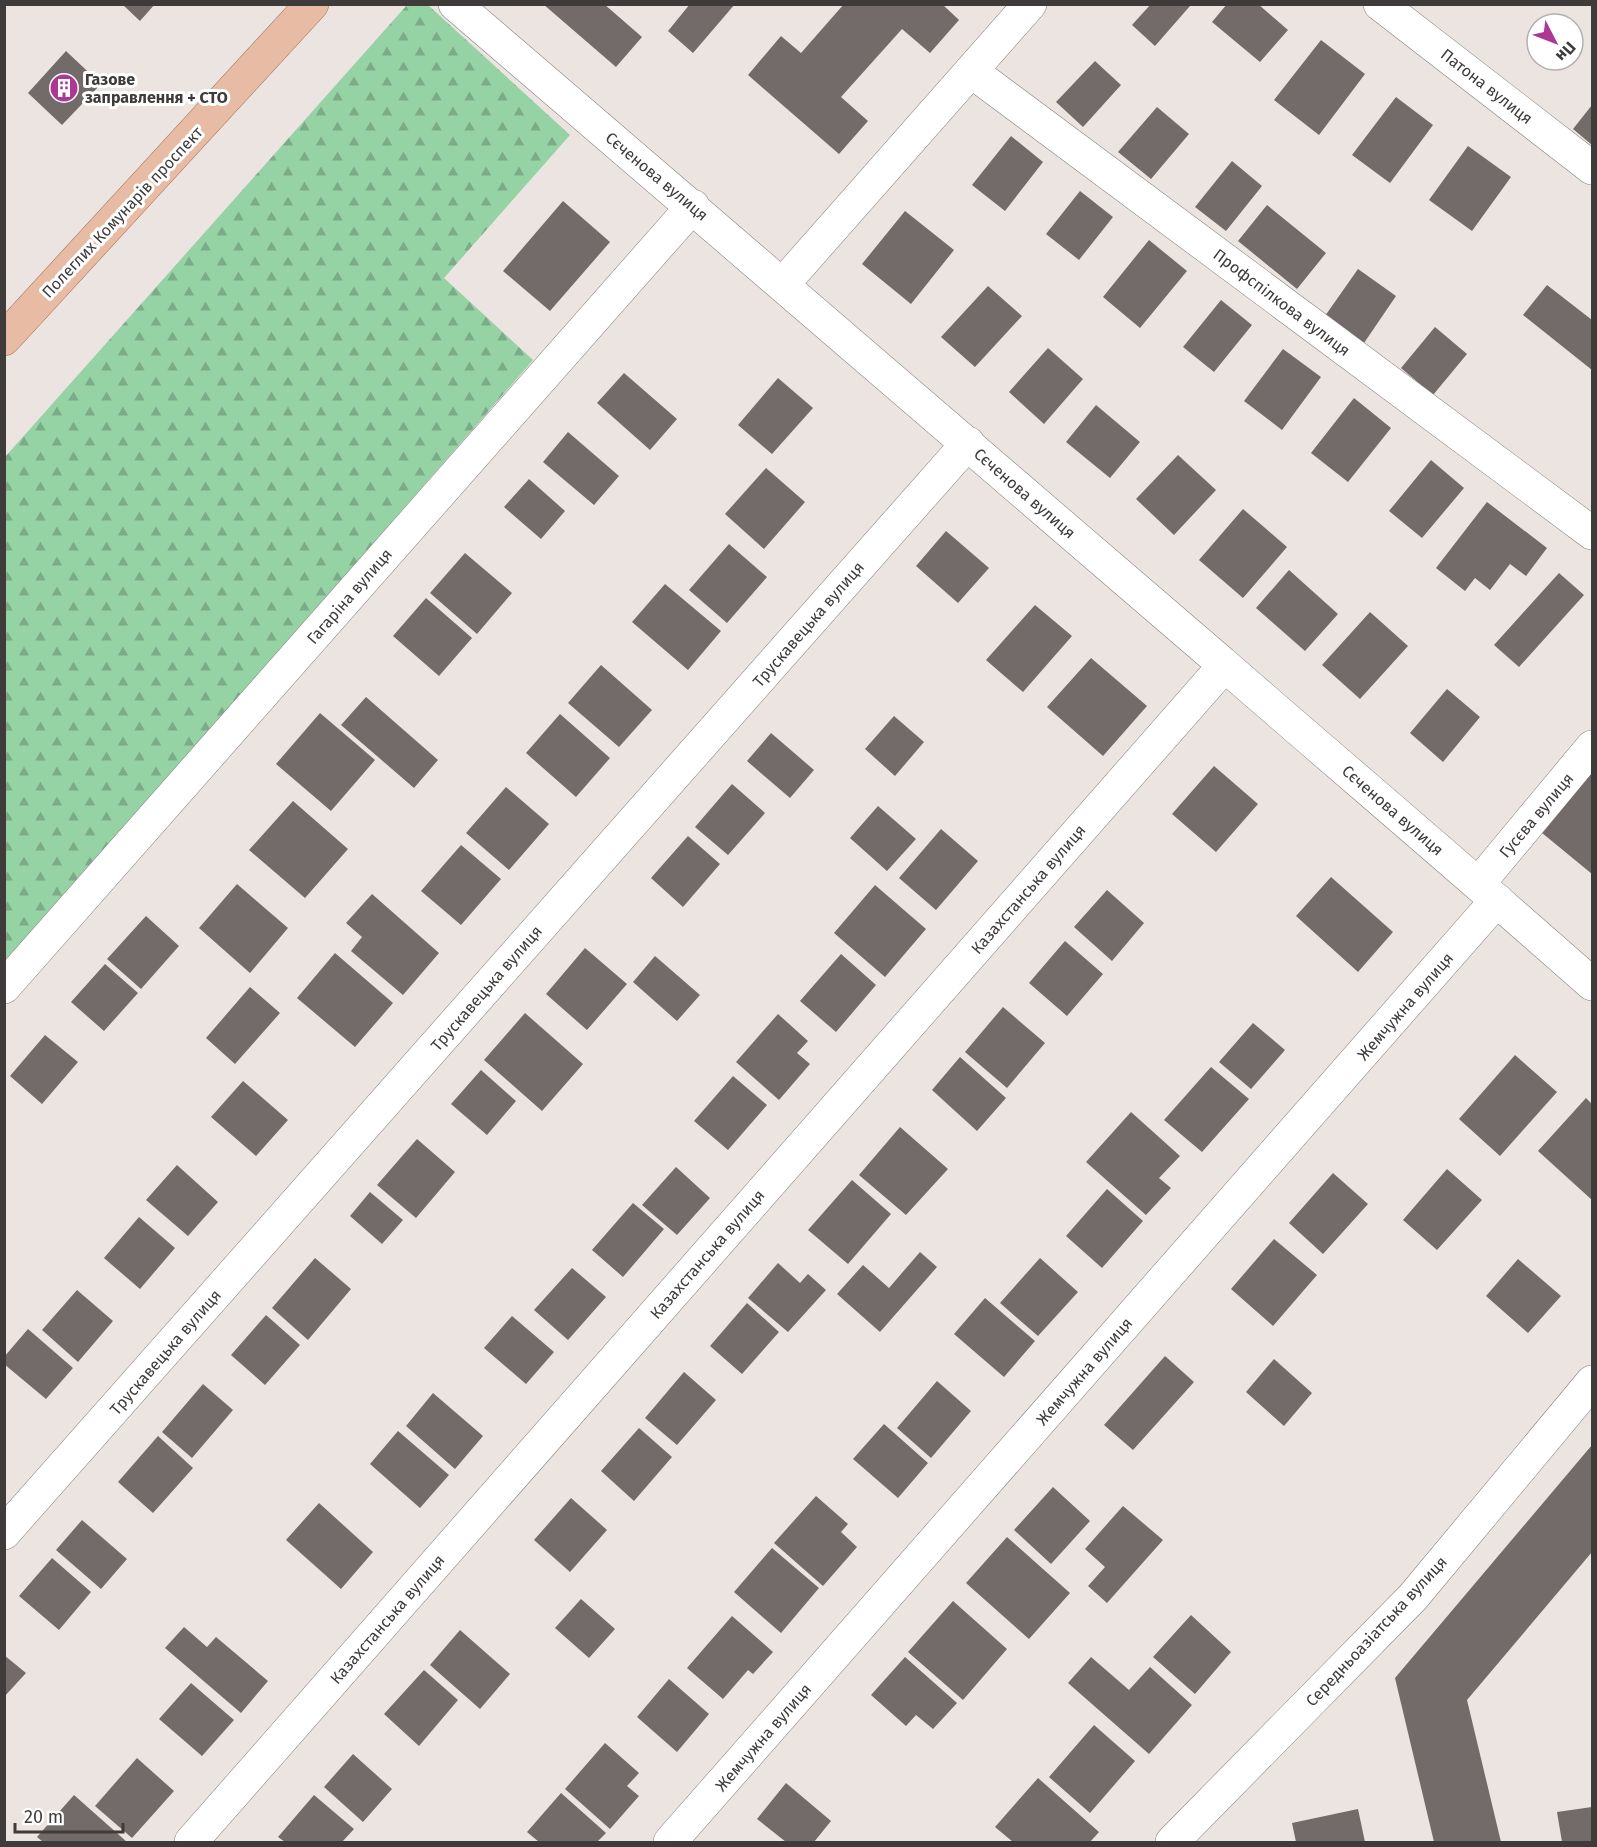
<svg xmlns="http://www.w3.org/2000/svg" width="1597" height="1847" viewBox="0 0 1597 1847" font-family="'Fira Sans',sans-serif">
	<defs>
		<pattern id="forest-firs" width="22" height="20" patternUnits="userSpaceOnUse" patternTransform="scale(1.5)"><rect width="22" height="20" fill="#95d3a4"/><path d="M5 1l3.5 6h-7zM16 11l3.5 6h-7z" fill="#7bac87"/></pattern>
	</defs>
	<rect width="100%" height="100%" fill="#ebe4e0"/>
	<path fill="url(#forest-firs)" d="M407,5H428L570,135L444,278L533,360L5,966V457Z"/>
	<path fill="#726b69" d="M122,4H155L140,21Z
		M543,4H604L642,37L616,67Z
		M690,4H735L693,53L668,31Z
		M844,4H942L959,20L930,53L902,29L841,97L868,121L839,154L748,75L781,36L801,53Z
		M1151,4H1189L1190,6L1155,46L1132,25Z
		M1227,4H1258L1288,30L1260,62L1212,22Z
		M1321,40L1365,74L1319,135L1274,100Z
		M66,51L101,84L62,125L28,93Z
		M1095,61L1121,85L1083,127L1056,102Z
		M1396,97L1433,125L1390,183L1352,155Z
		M1592,105V145L1573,129Z
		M1157,107L1189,134L1151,179L1118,152Z
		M1011,136L1043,162L1005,211L972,185Z
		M1468,146L1511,177L1472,231L1429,200Z
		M1232,161L1262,186L1226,231L1195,207Z
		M1080,191L1113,217L1079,260L1046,234Z
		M563,201L610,242L550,311L503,271Z
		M1267,205L1326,253L1297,289L1238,241Z
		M905,211L954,250L911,304L862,264Z
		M1149,240L1187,271L1140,328L1103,297Z
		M1358,269L1396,296L1364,343L1325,316Z
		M1547,285L1592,320V370L1523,315Z
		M988,286L1022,316L975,367L941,337Z
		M1221,300L1252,325L1214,372L1183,347Z
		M1435,327L1467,354L1433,395L1401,368Z
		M1048,348L1083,379L1044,424L1009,392Z
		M1283,349L1321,377L1282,430L1244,401Z
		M624,373L677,419L650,450L597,403Z
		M778,378L813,408L772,454L738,425Z
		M1354,398L1391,428L1348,482L1311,453Z
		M1096,405L1140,442L1110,478L1066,442Z
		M568,432L619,476L594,505L543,462Z
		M1178,455L1216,490L1174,535L1136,499Z
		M1431,460L1464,488L1422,538L1389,511Z
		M766,468L805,502L764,549L725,514Z
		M529,479L565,511L541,539L504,507Z
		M1487,502L1547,548L1526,576L1510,564L1490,590L1475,578L1465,591L1436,568Z
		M1243,509L1287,547L1243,598L1199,560Z
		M946,531L989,568L958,603L916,566Z
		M729,544L767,577L727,623L689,590Z
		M465,553L512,593L477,634L430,593Z
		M1289,570L1338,614L1305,651L1256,608Z
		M1559,573L1584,595L1519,667L1494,645Z
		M665,584L721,631L688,670L632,622Z
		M426,598L472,638L439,676L393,636Z
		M1035,605L1072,636L1023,692L986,660Z
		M1370,612L1408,646L1360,699L1322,665Z
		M1091,658L1147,706L1103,756L1047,707Z
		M601,665L652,710L619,747L568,703Z
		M1447,689L1480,717L1443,762L1410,733Z
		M366,697L438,760L414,788L341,725Z
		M320,713L375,760L331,811L276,764Z
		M560,714L610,758L576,797L526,753Z
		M894,716L924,742L895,776L865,749Z
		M771,733L814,770L790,798L747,761Z
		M1592,758V874L1536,828Z
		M1214,766L1258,804L1216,852L1172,814Z
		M732,784L765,813L728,855L695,827Z
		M506,787L549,824L509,870L466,833Z
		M293,801L348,849L305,898L249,850Z
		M878,806L916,839L887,871L850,838Z
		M941,829L978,861L936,910L899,878Z
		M688,836L720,864L683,907L651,878Z
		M461,845L501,879L461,925L421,891Z
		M1331,877L1393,932L1358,972L1296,916Z
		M237,884L288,928L250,973L199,928Z
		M875,885L926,929L885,977L834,933Z
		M1107,890L1144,923L1112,961L1074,927Z
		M372,894L439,953L403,995L351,951L362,937L346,923Z
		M146,916L179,946L141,989L107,959Z
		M1065,941L1103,974L1067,1016L1029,983Z
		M585,948L627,984L587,1030L546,994Z
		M335,953L393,1003L355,1047L297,998Z
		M841,954L876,985L836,1032L800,1001Z
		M655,956L700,995L677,1021L633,982Z
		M105,964L138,993L104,1031L71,1002Z
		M250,987L280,1013L235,1064L206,1038Z
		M1003,1007L1045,1043L1007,1088L965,1052Z
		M525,1013L583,1064L542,1111L484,1060Z
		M778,1014L808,1041L797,1053L810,1064L779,1100L736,1062Z
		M1253,1023L1285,1050L1251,1089L1219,1062Z
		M45,1035L78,1062L42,1104L10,1076Z
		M1515,1055L1557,1092L1500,1156L1459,1119Z
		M960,1057L1006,1098L977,1131L932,1090Z
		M1211,1067L1249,1099L1202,1152L1164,1120Z
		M481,1070L516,1101L487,1135L451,1104Z
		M733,1076L767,1105L728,1150L694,1121Z
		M243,1081L288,1120L256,1156L211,1117Z
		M1586,1098L1592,1104V1200L1538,1151Z
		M1131,1112L1180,1156L1159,1178L1171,1188L1146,1215L1086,1162Z
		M900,1127L948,1169L906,1215L859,1175Z
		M417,1139L455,1172L416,1218L377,1185Z
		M177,1165L218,1202L188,1236L146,1200Z
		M676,1167L710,1198L677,1235L642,1205Z
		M1447,1169L1482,1200L1437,1250L1403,1220Z
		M1333,1173L1368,1204L1323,1254L1289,1223Z
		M852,1180L891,1214L848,1264L808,1230Z
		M1107,1189L1143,1221L1102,1268L1066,1236Z
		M370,1192L403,1220L382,1244L350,1216Z
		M633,1203L664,1229L623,1277L592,1250Z
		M139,1217L175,1248L140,1289L104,1258Z
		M1274,1239L1317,1275L1273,1326L1231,1289Z
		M920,1252L937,1267L880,1332L837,1294L863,1265L889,1288Z
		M315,1258L351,1289L308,1340L272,1308Z
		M1040,1258L1078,1292L1038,1336L1000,1303Z
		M1518,1259L1561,1296L1528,1333L1486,1296Z
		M778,1263L800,1283L808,1274L826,1290L788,1332L748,1298Z
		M572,1268L606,1297L568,1340L534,1310Z
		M77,1290L113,1321L78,1362L42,1330Z
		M985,1298L1035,1341L1004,1377L954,1334Z
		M747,1303L779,1332L742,1374L710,1346Z
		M266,1315L300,1345L265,1385L231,1355Z
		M512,1316L554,1352L526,1384L484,1348Z
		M28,1329L73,1368L46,1399L4,1364V1357Z
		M1165,1356L1194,1382L1133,1450L1104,1425Z
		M1274,1359L1312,1393L1284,1426L1246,1392Z
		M684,1372L716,1400L677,1445L645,1418Z
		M937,1381L971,1411L931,1458L897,1428Z
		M203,1384L233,1410L192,1458L162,1432Z
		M433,1393L483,1436L455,1469L406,1426Z
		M884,1424L928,1463L898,1498L853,1459Z
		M639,1428L672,1457L634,1501L601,1471Z
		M398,1431L449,1475L420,1508L370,1464Z
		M158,1436L193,1468L153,1513L118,1482Z
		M1592,1445V1552L1467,1700L1501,1842H1434L1395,1678Z
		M1053,1487L1090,1521L1051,1564L1014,1530Z
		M816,1496L848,1524L841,1532L857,1547L823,1586L774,1543Z
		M571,1498L607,1530L570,1572L534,1540Z
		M319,1503L373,1552L341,1589L286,1540Z
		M1123,1506L1163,1540L1107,1603L1088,1586L1105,1567L1085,1549Z
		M82,1520L127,1559L101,1589L56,1550Z
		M1007,1537L1070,1593L1029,1639L966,1583Z
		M772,1548L819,1588L781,1633L734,1592Z
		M52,1558L91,1592L59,1630L19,1596Z
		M581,1599L615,1629L589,1658L555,1628Z
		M953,1601L1007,1649L963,1700L908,1652Z
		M1191,1615L1231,1652L1195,1694L1153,1657Z
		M732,1616L773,1652L753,1674L748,1670L723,1699L687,1668Z
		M184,1627L207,1647L216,1637L268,1681L241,1713L165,1648Z
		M460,1630L510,1674L480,1709L430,1665Z
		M4,1655L26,1673L4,1697Z
		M905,1657L957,1703L933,1729L916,1715L906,1726L871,1695Z
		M1091,1657L1129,1690L1150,1667L1192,1705L1149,1754L1068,1683Z
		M424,1670L458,1700L419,1746L384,1714Z
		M669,1679L709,1714L677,1752L637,1717Z
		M191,1683L234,1720L202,1756L159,1719Z
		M1094,1725L1135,1761L1090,1813L1049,1777Z
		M605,1743L639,1773L627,1786L639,1796L610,1829L565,1789Z
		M353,1754L392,1789L363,1822L324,1787Z
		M137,1758L174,1791L132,1838L95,1806Z
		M1038,1778L1099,1832L1090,1842H1013L995,1827Z
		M786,1783L831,1821L814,1842H786L757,1819Z
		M561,1793L606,1833L597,1842H539L527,1832Z
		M74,1795L127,1842H43L37,1837Z
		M314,1795L354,1829L342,1842H285L278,1837Z
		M1592,1807V1842H1562L1557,1812Z
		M1358,1809L1365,1842H1296L1292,1823Z"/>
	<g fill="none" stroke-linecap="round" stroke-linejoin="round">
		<g stroke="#867f7c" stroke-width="34">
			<path id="minor" d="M455,4C712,223 967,443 1222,663C1345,770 1470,876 1592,984
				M1380,4L1592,168
				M971,71L1592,533
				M783,284L1030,4
				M1479,883L1592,747
				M4,987L693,206
				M4,1533L968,443
				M191,1842L1224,666
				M670,1842L1497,900
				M1172,1842L1413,1597L1592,1382"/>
		</g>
		<g stroke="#a37158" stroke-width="34">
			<path id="major" d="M4,339L312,4"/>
		</g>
		<use href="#minor" stroke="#fff" stroke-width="33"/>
		<use href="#major" stroke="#e8bba4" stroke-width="33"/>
	</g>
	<defs>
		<g id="building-disc" transform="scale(1.5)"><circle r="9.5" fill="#ab3994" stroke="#fff"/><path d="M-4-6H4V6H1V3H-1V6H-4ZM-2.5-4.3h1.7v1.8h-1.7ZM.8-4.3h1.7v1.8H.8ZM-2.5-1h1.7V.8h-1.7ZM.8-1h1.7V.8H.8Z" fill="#fff"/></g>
	</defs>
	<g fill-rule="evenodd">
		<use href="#building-disc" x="64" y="88"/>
	</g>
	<g text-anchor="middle" stroke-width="6" stroke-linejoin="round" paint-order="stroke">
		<g font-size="16" font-weight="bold" fill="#3e3b3a" stroke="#fff" text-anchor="start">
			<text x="85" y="85">Газове<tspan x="85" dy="18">заправлення + СТО</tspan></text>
		</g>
		<g font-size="16" fill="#3e3b3a" stroke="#fff">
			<text transform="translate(1487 86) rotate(38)" y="6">Патона вулиця</text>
			<text transform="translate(657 176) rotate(40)" y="6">Сєченова вулиця</text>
			<text transform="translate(122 212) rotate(-47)" y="6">Полеглих Комунарів проспект</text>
			<text transform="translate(1282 302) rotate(37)" y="6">Профспілкова вулиця</text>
			<text transform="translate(1025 493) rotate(41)" y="6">Сєченова вулиця</text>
			<text transform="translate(349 596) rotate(-49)" y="6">Гагаріна вулиця</text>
			<text transform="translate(808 624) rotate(-49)" y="6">Трускавецька вулиця</text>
			<text transform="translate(1393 810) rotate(41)" y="6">Сєченова вулиця</text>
			<text transform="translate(1536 815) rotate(-50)" y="6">Гусєва вулиця</text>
			<text transform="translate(1028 889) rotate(-49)" y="6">Казахстанська вулиця</text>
			<text transform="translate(486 988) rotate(-49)" y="6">Трускавецька вулиця</text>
			<text transform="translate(1405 1006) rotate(-49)" y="6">Жемчужна вулиця</text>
			<text transform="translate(707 1254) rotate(-49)" y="6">Казахстанська вулиця</text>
			<text transform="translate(165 1352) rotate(-49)" y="6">Трускавецька вулиця</text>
			<text transform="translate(1084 1371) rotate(-49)" y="6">Жемчужна вулиця</text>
			<text transform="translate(387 1619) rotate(-49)" y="6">Казахстанська вулиця</text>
			<text transform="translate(1376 1631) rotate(-47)" y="6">Середньоазіатська вулиця</text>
			<text transform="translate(763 1737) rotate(-49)" y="6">Жемчужна вулиця</text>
		</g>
	</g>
	<rect width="1597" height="1847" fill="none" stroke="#3e3b3a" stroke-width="12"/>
	<g transform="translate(1555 42) rotate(132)"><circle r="28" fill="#ffffff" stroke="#b2b1b0" stroke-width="1.5"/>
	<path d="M0-4.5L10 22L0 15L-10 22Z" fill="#ab3994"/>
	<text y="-9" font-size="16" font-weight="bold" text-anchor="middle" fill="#3e3b3a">Пн</text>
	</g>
	<path d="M15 1823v9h108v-9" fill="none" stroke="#3e3b3a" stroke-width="3"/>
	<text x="24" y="1823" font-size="18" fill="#3e3b3a" stroke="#ffffff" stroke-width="4.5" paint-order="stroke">20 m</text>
</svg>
